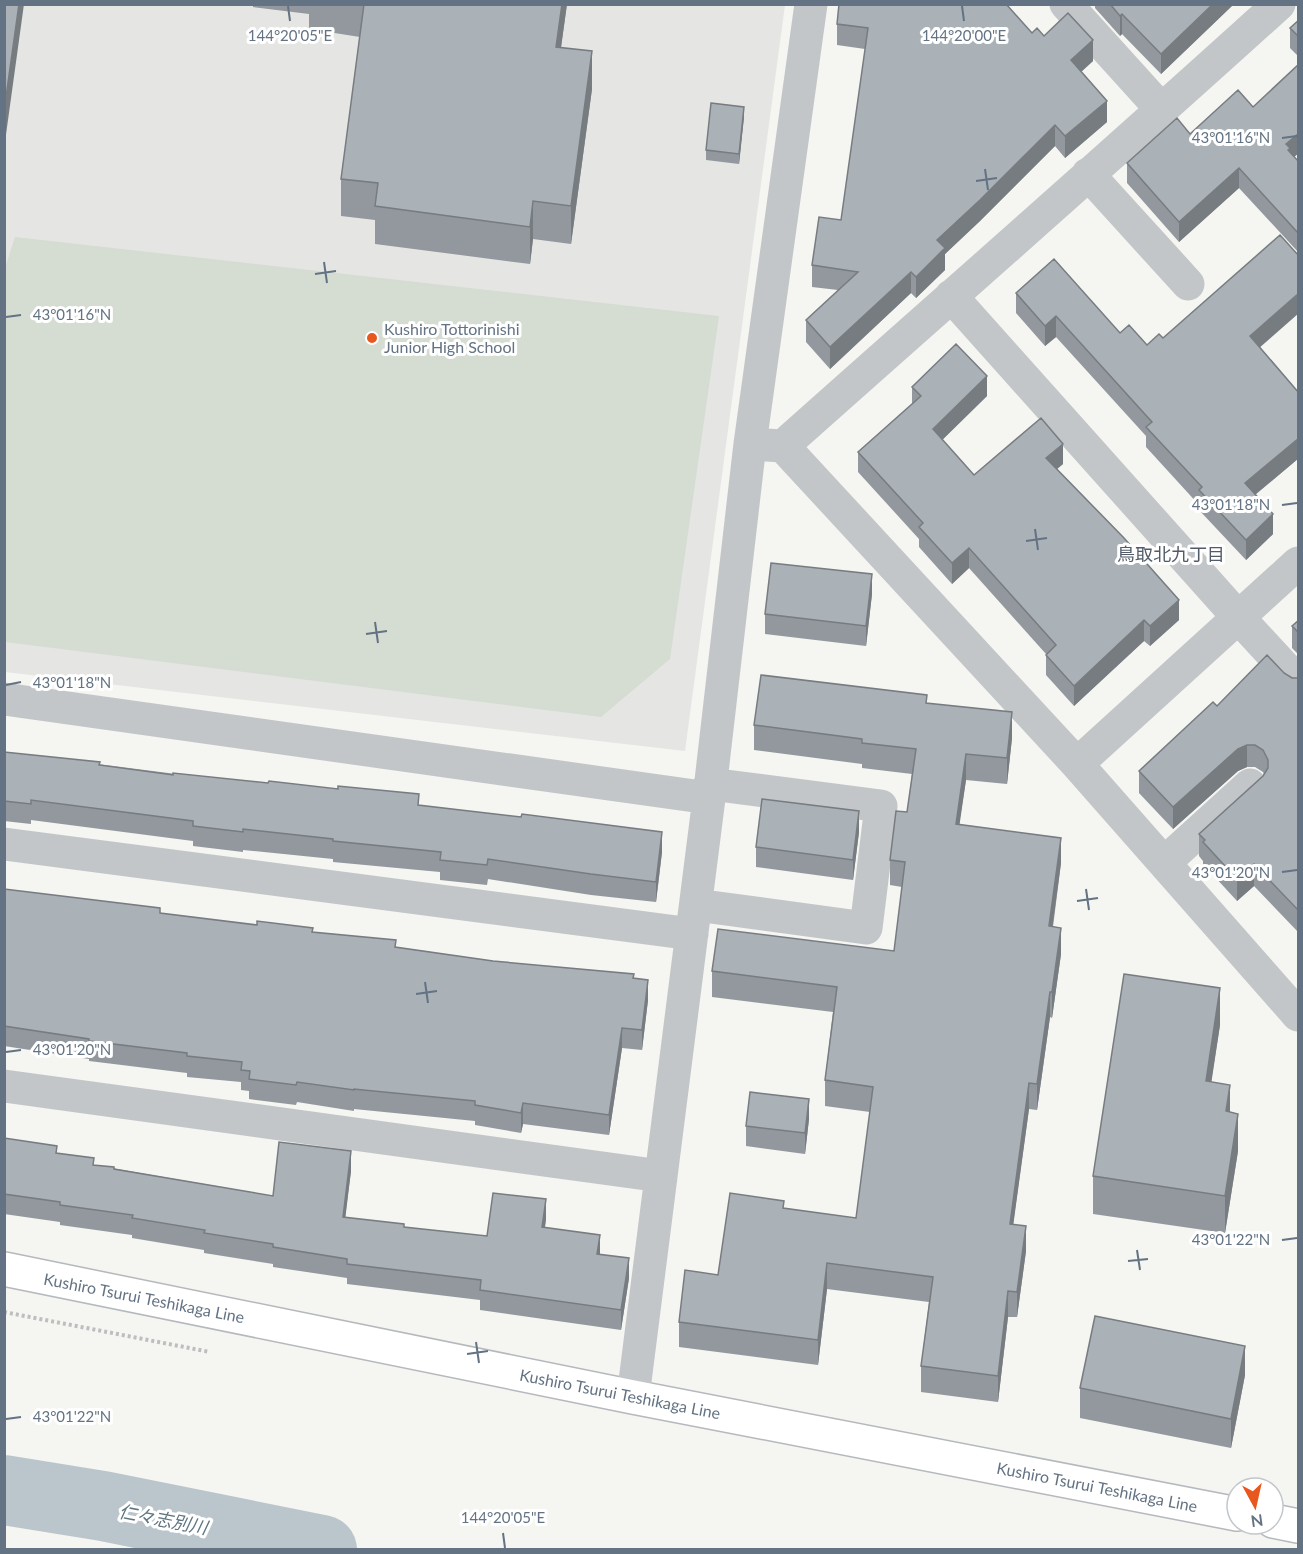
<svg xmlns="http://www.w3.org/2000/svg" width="1303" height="1554" viewBox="0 0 1303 1554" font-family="Lato,'Noto Sans JP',sans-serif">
	<rect width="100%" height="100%" fill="#f5f5f1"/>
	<path fill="#e5e6e4" d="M5,5H785L685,751L5,672Z"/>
	<path fill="#d5dcd2" d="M15,237L719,316L670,659L601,717L5,642L4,271Z"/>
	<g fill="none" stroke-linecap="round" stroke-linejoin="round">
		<path stroke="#bbc6cc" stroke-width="70" d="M4,1490L103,1506L322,1550"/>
		<g stroke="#b5b9bd" stroke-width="36">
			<path id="major" d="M4,1269L633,1397L1237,1514
				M1273,1521L1298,1526"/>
		</g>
		<path stroke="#bcbec0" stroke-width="4" stroke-dasharray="3 3" stroke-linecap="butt" d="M4,1312L210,1352"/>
		<path stroke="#c2c6c9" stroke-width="33" d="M1066,4L1162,110
			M1088,174L1188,284
			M951,296L1238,617L1298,682
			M750,444L783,446L1077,764L1298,1015
			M783,446C948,299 1115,153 1279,4
			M4,699L709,798
			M1077,764L1298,563
			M4,844L692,934
			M1164,863L1250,785
			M696,905L866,928L881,806L710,784
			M4,1086L661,1176
			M633,1397L709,798L750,444L811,4"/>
		<use href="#major" stroke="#fff" stroke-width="33"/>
	</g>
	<path fill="#92989d" d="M253,4H567L561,47L592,89L571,244L533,239L530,264L375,244V220L341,216V179L360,37L309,29V14L253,7Z
		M1095,4H1234L1161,74L1122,34L1120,36L1095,8Z
		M1299,20V57L1290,48V28Z
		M837,24L1032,33L1044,36L1093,61L1081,72L1107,122L1065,158L1055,146L980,221L945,254V270L916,298L911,293L830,369L806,342V320L838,290L812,287V265L841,220L865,49L837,45Z
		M1299,64V153L1294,157L1299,162V253L1239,188L1179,242L1127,183V163L1190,134L1253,107Z
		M744,117L739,164L706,160V150Z
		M1016,293L1120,333L1147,345L1163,338L1260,347L1299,393V458L1255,495L1273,534L1246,560L1199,510V505L1146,447V436L1056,337L1045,346L1016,313Z
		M912,387L987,396L942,440L974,475L1063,464L1057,469L1179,620L1150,646L1144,641L1074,706L1046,675V654L969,568L952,584L919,547V539L858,472V452L912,404Z
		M872,594L866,646L765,634V614Z
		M1299,620V655L1292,648V626Z
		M1284,673L1292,678H1299V933L1254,886L1237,901L1203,864V861L1199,856V834L1263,776L1264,774L1263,772L1255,767H1247L1238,771L1173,829L1139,793V771L1217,706Z
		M927,703L1012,738L1007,784L966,780L959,824L1061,863L1053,927L1061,954L1052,1018L1050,1017L1037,1110L1029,1109L1013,1224L1026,1251L1017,1317H1008L998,1402L921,1392V1366L929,1302L827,1289L818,1365L679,1347V1322L718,1275L784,1208L856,1218L870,1112L825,1106V1080L833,1012L712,997V971L894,951L902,887L890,885V860L907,812L912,774L862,768V764L754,750V725Z
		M4,752L419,805L662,852L656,902L591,895L488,879L487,885L440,880V872L333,862V859L243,850V852L193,846V841L31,820V824L4,821Z
		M859,832L853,880L756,867V847Z
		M4,889L160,913L313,932L396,947L493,961L634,978L648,1000L642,1050L622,1048L609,1135L523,1124L521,1133L475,1125V1121L354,1109V1111L297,1102L296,1105L249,1099V1091L241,1090V1082L187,1077V1073L89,1061V1059L4,1046Z
		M1220,1025L1211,1082L1238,1151L1225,1233L1093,1214V1176Z
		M809,1119L805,1154L746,1146V1126Z
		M4,1138L57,1153L94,1165L273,1196L351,1171L345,1217L404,1227L487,1236L546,1219L545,1227L600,1254L629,1278L621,1330L480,1310V1300L347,1284V1278L273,1267V1264L204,1253V1250L132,1238V1235L60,1225V1222L4,1214Z
		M1245,1375L1231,1448L1080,1418V1388Z"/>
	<path fill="#777c80" d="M19,4H24L4,149V111Z
		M562,4H567L556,84V47Z
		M1213,4H1234L1161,74V54Z
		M1122,14V34L1120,36V16Z
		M1093,40V61L1071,81V60Z
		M592,51V89L571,244V206Z
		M1107,101V122L1065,158V136Z
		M744,107V117L739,164V154Z
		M1055,125V146L980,221L945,254V270L916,298V277L937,240Z
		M1299,133V153L1290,160L1286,144Z
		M1239,168V188L1179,242V222Z
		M533,201V239L530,264V227Z
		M911,272V293L830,369V347Z
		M1299,293V313L1250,356V336Z
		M1056,316V337L1045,346V326Z
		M987,376V396L933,449V429Z
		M1299,438V458L1245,503V483Z
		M1063,444V464L1046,478V458Z
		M1273,514V534L1246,560V540Z
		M969,548V568L952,584V563Z
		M872,574V594L866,646V626Z
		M1179,600V620L1150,646V626Z
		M1144,620V641L1074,706V686Z
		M1012,712V738L1007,784V758Z
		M1247,745V767L1238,771L1173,829V807L1238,749Z
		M966,754V780L956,849V824Z
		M859,811V832L853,880V860Z
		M662,832V852L656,902V882Z
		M1061,838V863L1049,952V926Z
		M1254,864V886L1237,901V879Z
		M1061,928V954L1052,1018V992Z
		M648,980V1000L642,1050V1030Z
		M1220,988V1025L1206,1118V1081Z
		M1050,992V1017L1037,1110V1084Z
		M622,1028V1048L609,1135V1115Z
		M1029,1083V1109L1010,1249V1224Z
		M1230,1085V1122L1226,1111Z
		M809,1099V1119L805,1154V1133Z
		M523,1103V1124L521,1133V1113Z
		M1238,1114V1151L1225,1233V1196Z
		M351,1151V1171L343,1237V1217Z
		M546,1199V1219L542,1247V1227Z
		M1026,1226V1251L1017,1317V1292Z
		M600,1235V1255L597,1254Z
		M629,1258V1278L621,1330V1310Z
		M827,1263V1289L818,1365V1340Z
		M1008,1291V1317L998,1402V1376Z
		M1245,1346V1375L1231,1448V1419Z"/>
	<path fill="#aab1b7" stroke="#777c80" stroke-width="1.5" d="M4,4H19L4,111Z
		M364,4H562L556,47L592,51L571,206L533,201L530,227L375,206L378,183L341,179Z
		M839,4H1006L1032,33L1037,28L1044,36L1068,13L1093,40L1071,60L1107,101L1065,136L1055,125L980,200L937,240L945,248L916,277L911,272L830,347L806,320L858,272L812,265L819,217L841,220L868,28L837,24Z
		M1110,4H1213L1161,54L1122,14L1120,16Z
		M1299,20V37L1290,28Z
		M1299,64V133L1286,144L1290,148L1288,150L1299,162V234L1239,168L1179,222L1127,163L1177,118L1190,134L1238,90L1253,107Z
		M711,103L744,107L739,154L706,150Z
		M1280,235L1299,256V293L1250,336L1299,393V438L1245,483L1273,514L1246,540L1199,490L1202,487L1146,427L1152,422L1056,316L1045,326L1016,293L1054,259L1120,333L1129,325L1147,345L1159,334L1163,338Z
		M956,344L987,376L933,429L974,475L1041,418L1063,444L1046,458L1124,538L1179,600L1150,626L1144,620L1074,686L1046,655L1056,645L969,548L952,563L919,527L923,523L858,452L921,396L912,387Z
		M771,563L872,574L866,626L765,614Z
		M1299,620V633L1292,626Z
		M1267,655L1284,673L1292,678H1299V911L1254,864L1237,879L1203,842L1205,840L1199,834L1263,776L1268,768V760L1263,750L1255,745H1247L1238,749L1173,807L1139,771L1213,702L1217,706Z
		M761,675L927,695L926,703L1012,712L1007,758L966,754L956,824L1061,838L1049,926L1061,928L1052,992H1050L1037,1084L1029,1083L1010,1224L1026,1226L1017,1292L1008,1291L998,1376L921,1366L933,1277L827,1263L818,1340L679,1322L685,1270L718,1275L730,1193L784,1201L783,1208L856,1218L873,1087L825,1080L837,987L712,971L718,929L894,951L905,862L890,860L896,811L907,812L916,749L862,743V739L754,725Z
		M4,752L100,762L99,765L173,775V773L268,783L269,781L338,789V786L419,794L418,805L521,817L522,814L662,832L656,882L591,874L488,859L487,865L440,860L441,852L333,841V839L243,829V832L193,826V821L31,800V804L4,801Z
		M762,799L859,811L853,860L756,847Z
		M4,889L160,908V913L257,925V921L313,928L312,932L396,940L395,947L493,961L634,974L633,978L648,980L642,1030L622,1028L609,1115L523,1103L521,1113L475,1105V1101L354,1089V1090L297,1082L296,1085L249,1079L250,1071L241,1070L242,1062L187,1056V1053L89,1041V1039L4,1026Z
		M1124,974L1220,988L1206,1081L1230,1085L1226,1111L1238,1114L1225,1196L1093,1176Z
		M750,1092L809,1099L805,1133L746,1126Z
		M4,1138L57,1146L56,1153L94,1158L93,1165L114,1167V1169L273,1196L279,1142L351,1151L343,1217L404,1224V1227L487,1236L493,1193L546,1199L542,1227L600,1235L597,1254L629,1258L621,1310L480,1290L481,1280L347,1264V1259L273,1247V1244L204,1233L205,1230L132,1218L133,1215L60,1205V1202L4,1194Z
		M1095,1316L1245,1346L1231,1419L1080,1388Z"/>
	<path fill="none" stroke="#637383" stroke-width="2" d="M288,6L290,21M962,6L964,21M1282,138L1297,136M985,169L988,190M976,181L997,178M324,262L327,283M315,274L336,271M6,317L21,315M1282,505L1297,503M1035,529L1038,550M1026,541L1047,538M375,622L378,643M366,634L387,631M6,685L21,682M1282,872L1297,870M1086,889L1089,910M1077,901L1098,898M425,982L428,1003M416,994L437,991M6,1052L21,1050M1282,1240L1297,1238M1137,1250L1140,1270M1128,1261L1148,1259M476,1342L479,1363M467,1354L488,1351M6,1419L21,1417M503,1533L505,1548"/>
	<circle fill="#e8571e" stroke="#fff" stroke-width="2" cx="372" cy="338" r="6"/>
	<g text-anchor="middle" stroke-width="6" stroke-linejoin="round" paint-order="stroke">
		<g font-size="16" fill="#637383" stroke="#fff" text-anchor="start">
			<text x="384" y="335">Kushiro Tottorinishi<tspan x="384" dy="18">Junior High School</tspan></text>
		</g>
		<g font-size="16" fill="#637383" stroke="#fff">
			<text transform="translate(144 1298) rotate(11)" y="6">Kushiro Tsurui Teshikaga Line</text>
			<text transform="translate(620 1394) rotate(11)" y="6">Kushiro Tsurui Teshikaga Line</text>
			<text transform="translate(1097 1487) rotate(11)" y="6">Kushiro Tsurui Teshikaga Line</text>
		</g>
		<g font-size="18" fill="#515c68" stroke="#fff">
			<text x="1171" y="561">鳥取北九丁目</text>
		</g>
		<g font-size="18" font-style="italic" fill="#5f7580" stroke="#fff">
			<text transform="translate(163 1520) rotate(11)" y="6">仁々志別川</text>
		</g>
	</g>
	<g font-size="15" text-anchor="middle" fill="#637383" stroke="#fff" stroke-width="6" stroke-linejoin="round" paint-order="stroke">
		<text x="290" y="41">144°20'05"E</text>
		<text x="964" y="41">144°20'00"E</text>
		<text x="1231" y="143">43°01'16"N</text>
		<text x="72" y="320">43°01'16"N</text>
		<text x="1231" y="510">43°01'18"N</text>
		<text x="72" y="688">43°01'18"N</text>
		<text x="1231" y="878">43°01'20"N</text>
		<text x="72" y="1055">43°01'20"N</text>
		<text x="1231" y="1245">43°01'22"N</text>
		<text x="72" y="1422">43°01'22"N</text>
		<text x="503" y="1523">144°20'05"E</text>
	</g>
	<rect width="1303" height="1554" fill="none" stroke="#637383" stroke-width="12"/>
	<g transform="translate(1255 1506) rotate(172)"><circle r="28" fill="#ffffff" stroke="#c1c7cd" stroke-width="1.5"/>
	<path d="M0-4.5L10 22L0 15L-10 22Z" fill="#e8571e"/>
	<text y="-9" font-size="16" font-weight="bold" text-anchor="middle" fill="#637383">N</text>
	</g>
</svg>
